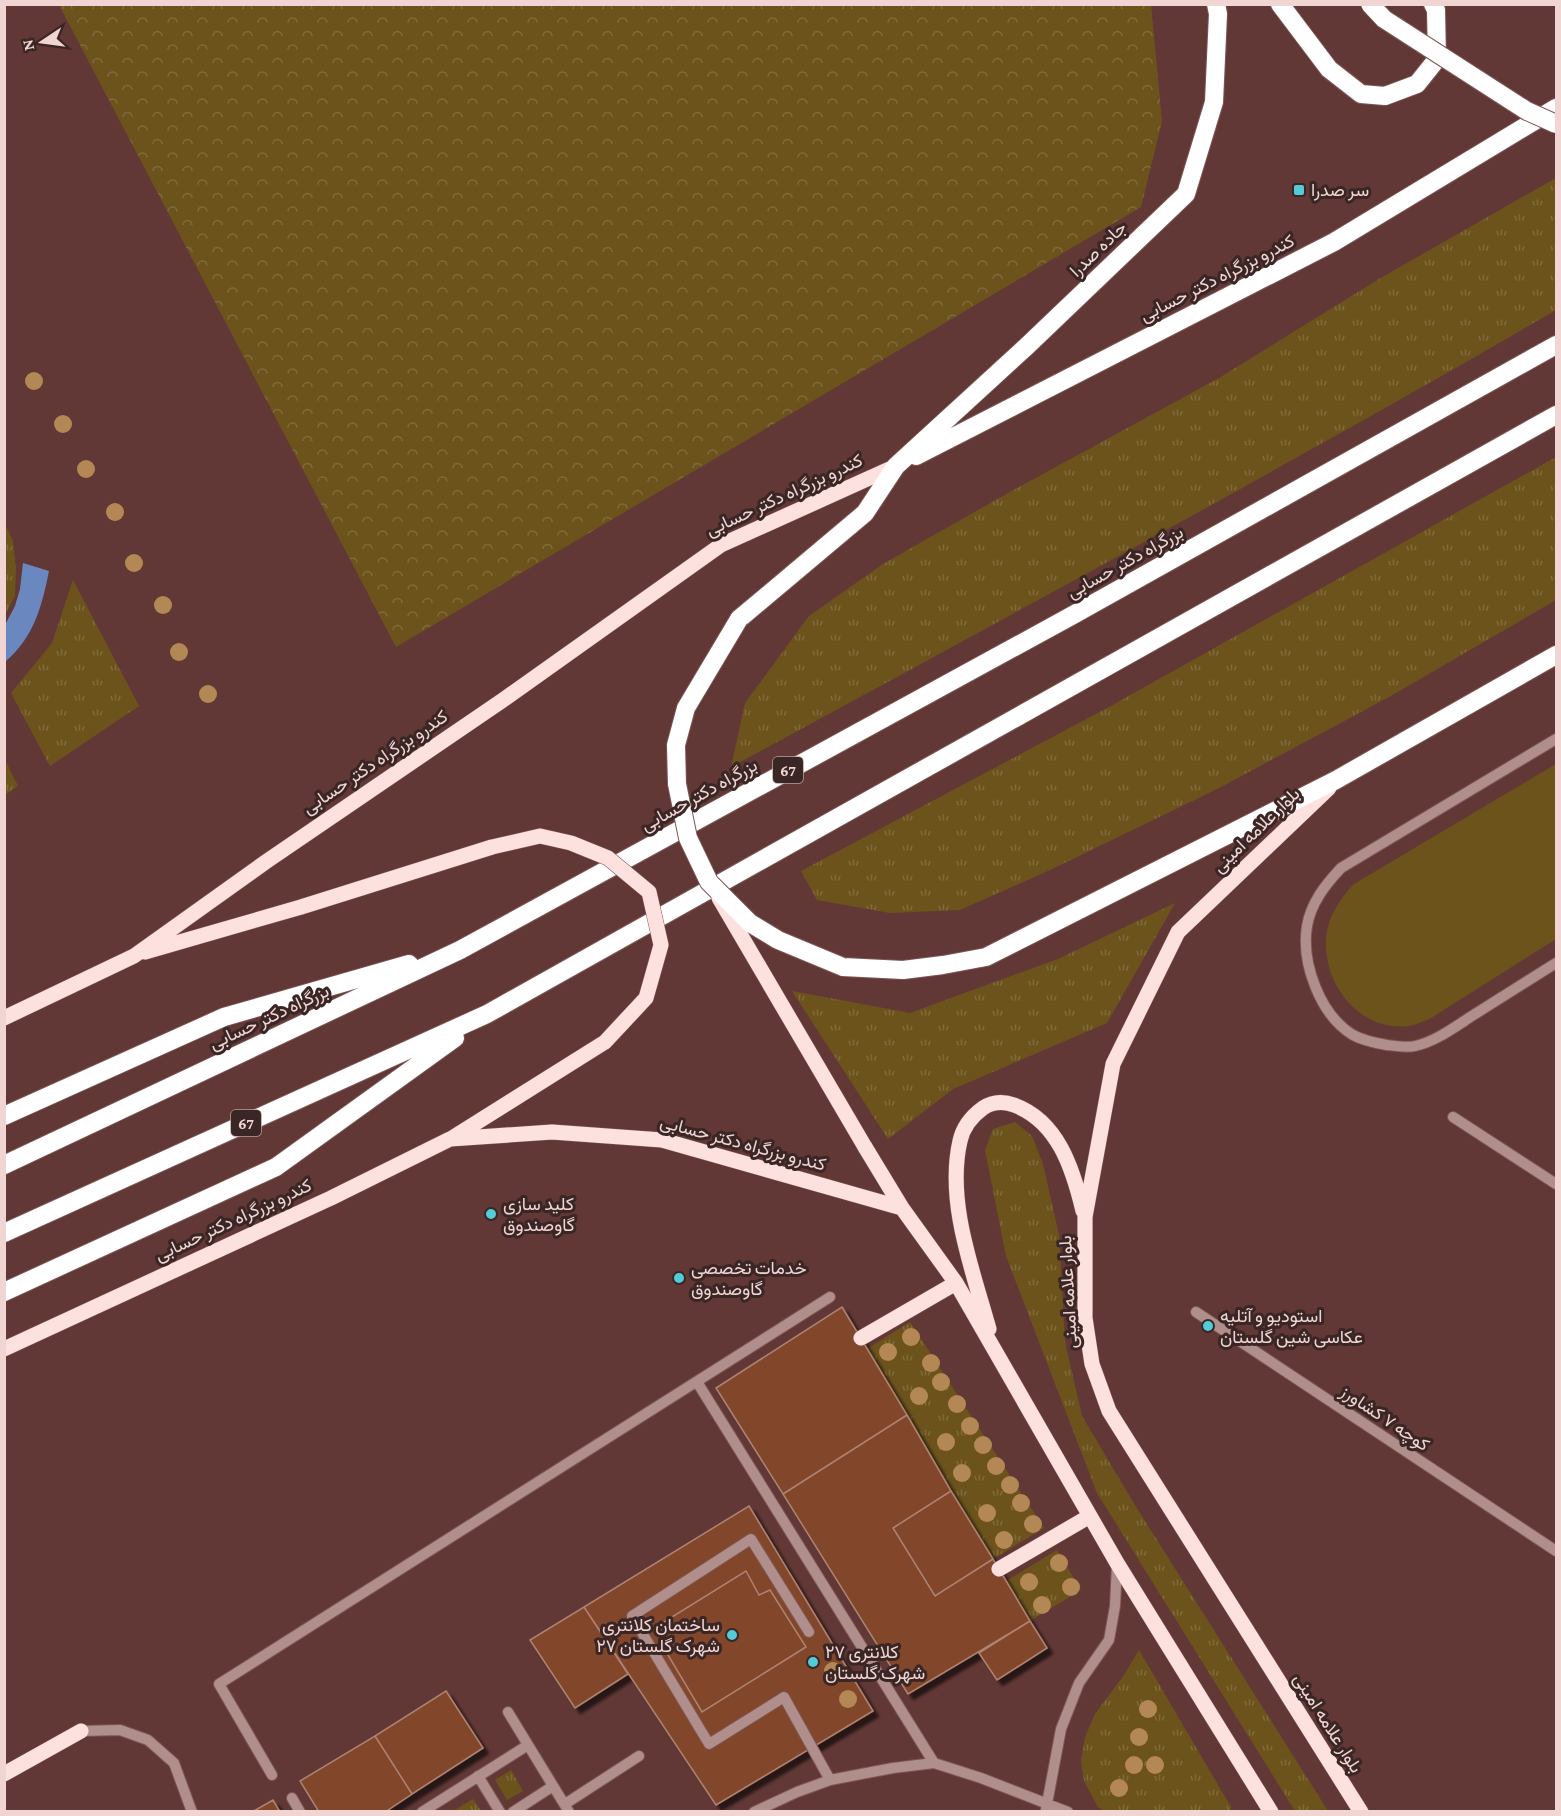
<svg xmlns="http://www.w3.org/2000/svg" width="1561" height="1816" viewBox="0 0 1561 1816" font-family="'Crimson Pro',Vazirmatn,serif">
	<defs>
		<pattern id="grass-tufts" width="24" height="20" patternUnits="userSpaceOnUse" patternTransform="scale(1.5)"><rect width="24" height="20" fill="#6c531c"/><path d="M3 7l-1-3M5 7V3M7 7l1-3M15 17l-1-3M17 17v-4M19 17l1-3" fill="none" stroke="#816b3c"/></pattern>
		<pattern id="forest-crowns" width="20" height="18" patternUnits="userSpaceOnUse" patternTransform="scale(1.5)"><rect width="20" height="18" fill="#6c531c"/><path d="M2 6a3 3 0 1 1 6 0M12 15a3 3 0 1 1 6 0" fill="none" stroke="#816b3c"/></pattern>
		<filter id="shadow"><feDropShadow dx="5.5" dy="5.5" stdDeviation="1.5" flood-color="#0009"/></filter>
	</defs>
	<rect width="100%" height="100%" fill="#613836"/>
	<path fill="url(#grass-tufts)" d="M1556,178V310C1284,468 1007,617 731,767L745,703L809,616L883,564L1008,493L1219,378L1379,279Z
		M1556,457V600L1389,697L1219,788L1048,871L960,910L890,913L817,900L801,871L1109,707Z
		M5,524L13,541L16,568L15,596L5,615Z
		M73,580L139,706L50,766L11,693L52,643Z
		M5,760L18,786L5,795H4Z
		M1175,903L1107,1023L953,1089L888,1139L792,991L910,1013L1058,959Z
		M1015,1122L1032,1136L1043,1164L1059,1235L1065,1342L1082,1416L1133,1502L1328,1811H1295L1097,1493L1006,1256L985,1150L993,1129Z
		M910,1322L1044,1528L993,1559L867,1349Z
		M1057,1550L1081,1590L1030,1621L1006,1581Z
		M1139,1650L1231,1807L1230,1811L1105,1812L1098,1807L1084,1781L1081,1761L1085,1737L1095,1714L1124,1675Z
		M511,1770L523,1791L507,1800L495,1780Z
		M473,1799L481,1811H453Z"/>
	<path fill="url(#forest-crowns)" d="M59,5H1151L1162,121L1141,207L396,647Z"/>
	<path fill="#6c531c" d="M1556,764V939L1431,1018C1424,1021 1416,1025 1409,1026C1361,1032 1324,986 1326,941C1327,918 1339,900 1354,884Z"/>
	<path fill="#6b87bf" d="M23,563L49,571C42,606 34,637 6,661L4,659L5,625L15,606L20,589Z"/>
	<path fill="#82462c" stroke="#ae8371" stroke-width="1.5" fill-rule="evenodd" filter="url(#shadow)" d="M842,1307L907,1415L783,1494L716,1388Z
		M907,1415L951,1491L893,1528L935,1596L993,1559L1030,1621L908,1694L783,1494Z
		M951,1491L993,1559L935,1596L893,1528Z
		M749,1506L873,1711L716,1805L584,1607ZM746,1571L759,1595L770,1590L806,1647L702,1712L665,1650L672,1646L659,1625Z
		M746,1571L759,1595L770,1590L806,1647L702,1712L665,1650L672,1646L659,1625Z
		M584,1607L628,1674L575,1708L530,1640Z
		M1030,1621L1047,1648L997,1680L979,1653Z
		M446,1691L483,1748L412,1794L375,1736Z
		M375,1736L412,1794L385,1812H319L300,1781Z
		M273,1800L280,1812H252Z"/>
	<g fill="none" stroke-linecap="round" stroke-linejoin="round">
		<g stroke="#7e5755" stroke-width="12">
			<path id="minor" d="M1556,739L1341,868C1325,885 1311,903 1307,926C1301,963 1320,1015 1353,1035C1364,1041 1375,1043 1387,1045C1395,1046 1407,1048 1415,1046C1437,1041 1456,1026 1475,1014C1502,997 1529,980 1556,963
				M1453,1117L1556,1184
				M1196,1312L1556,1551
				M697,1382L934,1763
				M809,1632L751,1539L632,1616L709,1744L784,1697L830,1780
				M508,1712L569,1812
				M81,1731L120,1730L148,1740L174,1763L192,1812
				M272,1775L219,1684L830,1297
				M478,1776L500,1812
				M292,1798L300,1812
				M565,1804L639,1756
				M1046,1809L1061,1729L1079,1683L1109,1640L1115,1606L1117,1564
				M422,1812L528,1745
				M513,1812L553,1786
				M754,1812L797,1792L830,1780L893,1768L934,1763L981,1778L1068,1812"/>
		</g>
		<g stroke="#7e5755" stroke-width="16">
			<path id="major" d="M1329,788L1178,932L1113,1064L1085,1217V1318L1092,1364L1109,1411L1361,1812
				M145,952L301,907L492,847
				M4,1018L134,956L267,861L503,700L721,545L896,466
				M452,1138L605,1042
				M865,1147L902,1208L956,1283L1117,1563L1271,1812
				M989,1329C973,1271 946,1202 960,1141C963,1127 972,1116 983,1108C992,1102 1003,1101 1014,1105C1058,1121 1073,1169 1083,1211
				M861,1338L956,1283
				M4,1349L331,1198L450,1139L552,1132L662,1140L902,1208
				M999,1569L1090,1516
				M4,1774L81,1731"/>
		</g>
		<g stroke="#7e5755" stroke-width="20">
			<path id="highway" d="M1280,4L1329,69L1361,94L1385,96L1417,84L1437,59L1436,10L1433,4
				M916,456L1334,242L1556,108
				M739,619L865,513L896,466L1027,346L1186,194L1214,102L1218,14L1216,4
				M843,967L903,970L943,965L986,957L1336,780L1556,655
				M4,1116L224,1017L409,964
				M4,1165L460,950L1073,615L1556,345
				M4,1233L487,1014L1556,415
				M4,1292L276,1167L455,1038"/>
		</g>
		<use href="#minor" stroke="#af8e8b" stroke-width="10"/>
		<use href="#major" stroke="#fce1de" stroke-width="15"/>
		<use href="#highway" stroke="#fff" stroke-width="18"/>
		<g stroke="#7e5755" stroke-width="16" stroke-linecap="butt">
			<path id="major-bridge" d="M492,847L540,836L571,843L608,858L649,892L661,945L646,998L605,1042
				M719,898L865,1147"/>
		</g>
		<g stroke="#7e5755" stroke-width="20" stroke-linecap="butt">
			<path id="highway-bridge" d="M1370,4L1384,19L1527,111L1556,124
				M739,619L686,708L676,745L677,784L688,838L709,882L750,923L778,940L843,967"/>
		</g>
		<use href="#major-bridge" stroke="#fce1de" stroke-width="15"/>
		<use href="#highway-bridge" stroke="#fff" stroke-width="18"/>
	</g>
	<g fill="#b38855">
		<circle cx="34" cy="381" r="9"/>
		<circle cx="63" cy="424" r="9"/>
		<circle cx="86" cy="469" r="9"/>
		<circle cx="115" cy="512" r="9"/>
		<circle cx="134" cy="563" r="9"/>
		<circle cx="163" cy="605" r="9"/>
		<circle cx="179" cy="652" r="9"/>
		<circle cx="208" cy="694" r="9"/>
		<circle cx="911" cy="1337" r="9"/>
		<circle cx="888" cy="1352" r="9"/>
		<circle cx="931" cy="1363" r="9"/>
		<circle cx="941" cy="1382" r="9"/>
		<circle cx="919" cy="1396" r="9"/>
		<circle cx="957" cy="1404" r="9"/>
		<circle cx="970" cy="1426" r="9"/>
		<circle cx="946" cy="1442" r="9"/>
		<circle cx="983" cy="1445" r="9"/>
		<circle cx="996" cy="1466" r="9"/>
		<circle cx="962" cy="1473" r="9"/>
		<circle cx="1010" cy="1485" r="9"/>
		<circle cx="1021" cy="1503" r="9"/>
		<circle cx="987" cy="1513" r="9"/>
		<circle cx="1033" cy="1524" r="9"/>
		<circle cx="1004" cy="1540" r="9"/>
		<circle cx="1059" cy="1563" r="9"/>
		<circle cx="1029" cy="1582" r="9"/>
		<circle cx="1071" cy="1587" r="9"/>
		<circle cx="1042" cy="1605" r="9"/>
		<circle cx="833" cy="1671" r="9"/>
		<circle cx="848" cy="1699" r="9"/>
		<circle cx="1148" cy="1709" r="9"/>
		<circle cx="1139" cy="1737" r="9"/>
		<circle cx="1134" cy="1765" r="9"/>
		<circle cx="1155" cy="1765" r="9"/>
		<circle cx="1119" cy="1788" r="9"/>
	</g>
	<g fill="#52ccd6" stroke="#392625" stroke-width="2">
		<rect x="1293" y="184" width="12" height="12" rx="3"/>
		<circle cx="491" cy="1214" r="6"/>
		<circle cx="679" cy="1278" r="6"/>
		<circle cx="1208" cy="1326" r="6"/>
		<circle cx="732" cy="1635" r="6"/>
		<circle cx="813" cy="1662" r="6"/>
	</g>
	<g text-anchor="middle" stroke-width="6" stroke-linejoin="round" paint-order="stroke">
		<g fill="#392625" stroke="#b9a09f" stroke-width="1.5">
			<rect x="773" y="757" width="30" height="26" rx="4.5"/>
			<rect x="231" y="1110" width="30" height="26" rx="4.5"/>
		</g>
		<g font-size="16" font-weight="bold" fill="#f0d5d3">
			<text x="788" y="776">67</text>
			<text x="246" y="1129">67</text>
		</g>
		<g font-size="18" fill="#f0d5d3" stroke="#392625" text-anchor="start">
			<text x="1311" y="196">سر صدرا</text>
			<text x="503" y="1210">کلید سازی<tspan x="503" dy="21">گاوصندوق</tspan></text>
			<text x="691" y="1274">خدمات تخصصی<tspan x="691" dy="21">گاوصندوق</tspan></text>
			<text x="1220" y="1322">استودیو و آتلیه<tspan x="1220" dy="21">عکاسی شین گلستان</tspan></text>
			<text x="720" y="1631" text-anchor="end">ساختمان کلانتری<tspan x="720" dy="21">۲۷ شهرک گلستان</tspan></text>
			<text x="825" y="1658">کلانتری ۲۷<tspan x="825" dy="21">شهرک گلستان</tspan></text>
		</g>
		<g font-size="18" fill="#f0d5d3" stroke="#392625">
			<text transform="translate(1098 249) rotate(-44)" y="6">جاده صدرا</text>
			<text transform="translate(1217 278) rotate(-27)" y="6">کندرو بزرگراه دکتر حسابی</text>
			<text transform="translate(784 495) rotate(-25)" y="6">کندرو بزرگراه دکتر حسابی</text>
			<text transform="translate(1125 562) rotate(-29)" y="6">بزرگراه دکتر حسابی</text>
			<text transform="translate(375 762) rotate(-34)" y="6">کندرو بزرگراه دکتر حسابی</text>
			<text transform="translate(699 795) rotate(-29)" y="6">بزرگراه دکتر حسابی</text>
			<text transform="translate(1256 830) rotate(-44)" y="6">بلوار علامه امینی</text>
			<text transform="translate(269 1017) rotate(-25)" y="6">بزرگراه دکتر حسابی</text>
			<text transform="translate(743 1143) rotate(15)" y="6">کندرو بزرگراه دکتر حسابی</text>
			<text transform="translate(233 1220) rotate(-25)" y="6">کندرو بزرگراه دکتر حسابی</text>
			<text transform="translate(1068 1292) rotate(-93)" y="6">بلوار علامه امینی</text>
			<text transform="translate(1385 1418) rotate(34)" y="6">کوچه ۷ کشاورز</text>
			<text transform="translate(1328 1723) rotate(58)" y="6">بلوار علامه امینی</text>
		</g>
	</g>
	<rect width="1561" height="1816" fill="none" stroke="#f0d5d3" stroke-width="12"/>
	<g transform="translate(42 42) rotate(257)" stroke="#392625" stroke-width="4.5" paint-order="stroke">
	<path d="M0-4.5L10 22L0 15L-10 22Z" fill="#f0d5d3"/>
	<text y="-9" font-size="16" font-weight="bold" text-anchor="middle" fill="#f0d5d3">N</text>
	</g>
</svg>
